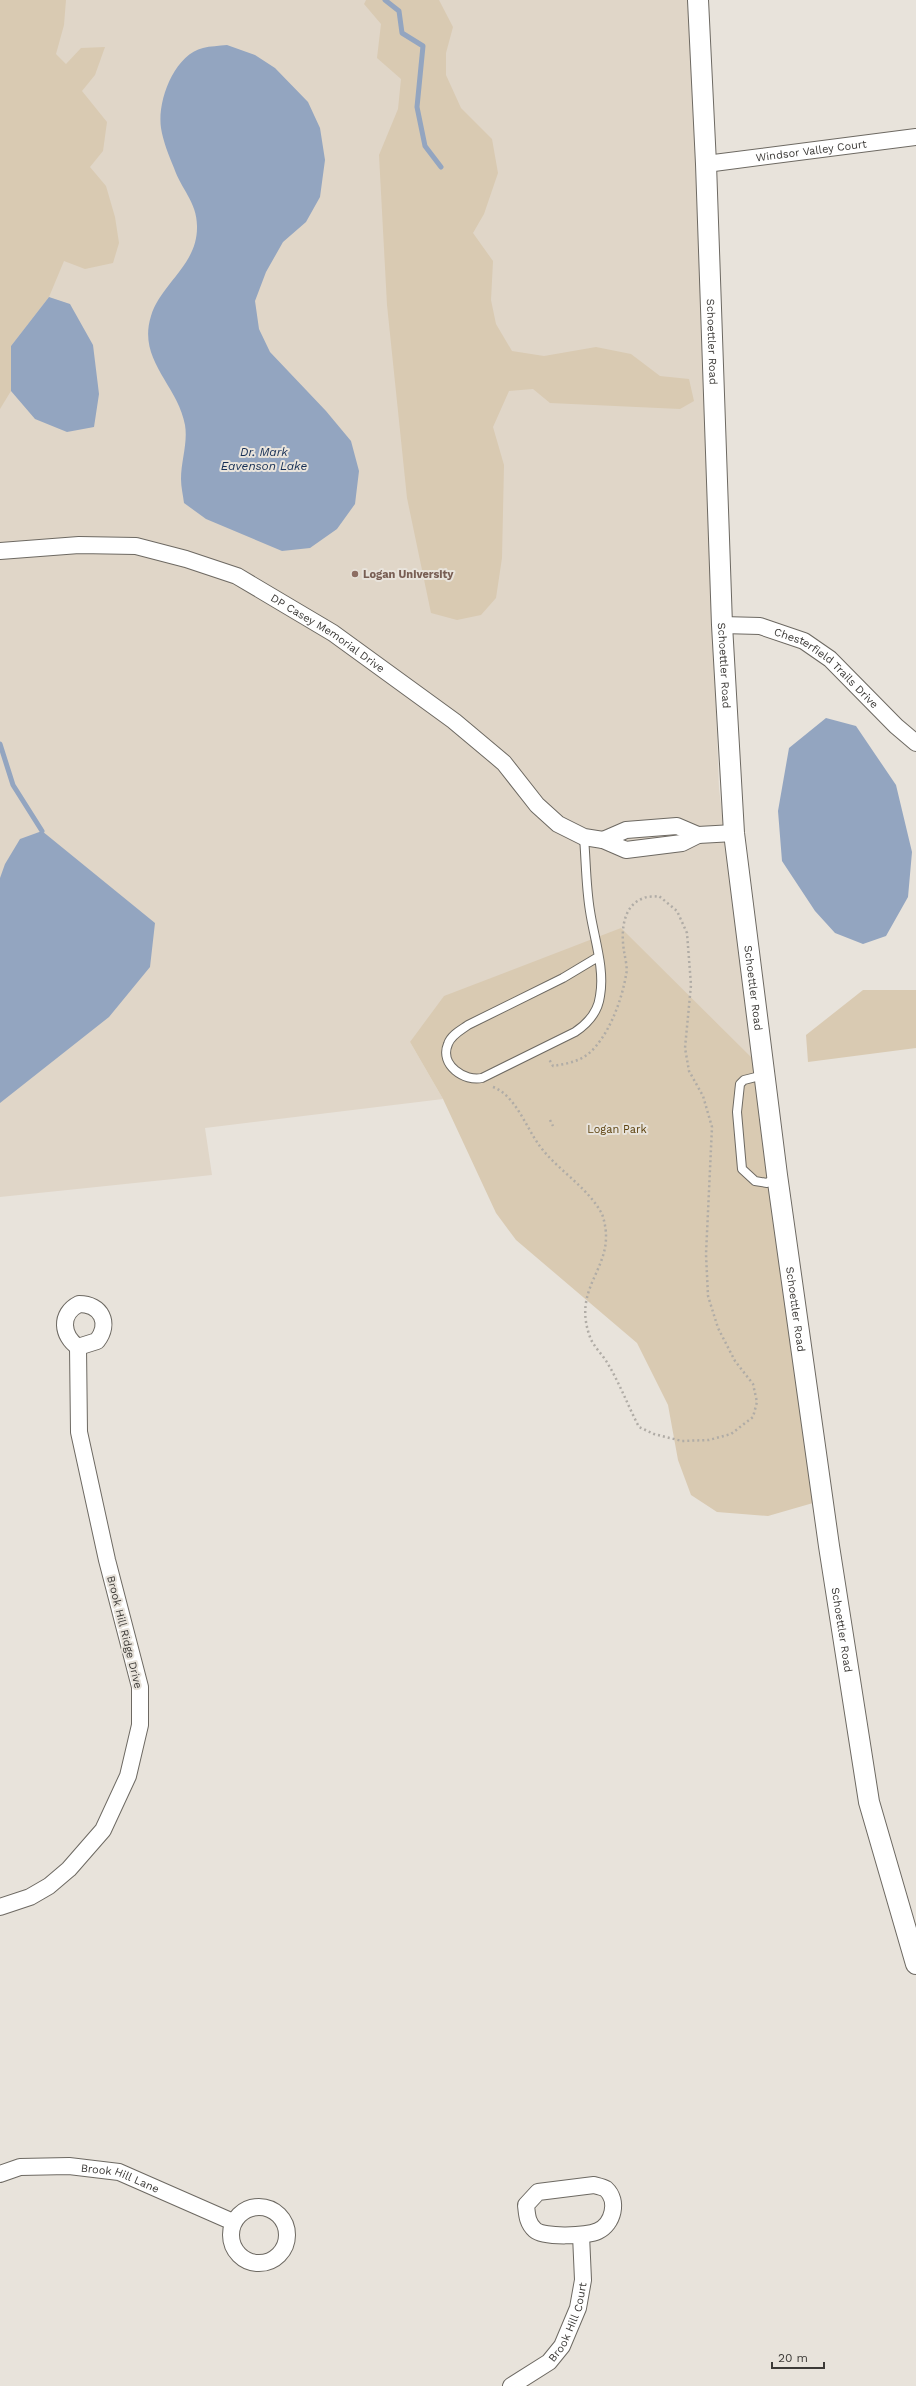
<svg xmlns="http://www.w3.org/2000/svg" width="916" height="2386" viewBox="0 0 916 2386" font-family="'Work Sans',sans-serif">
	<rect width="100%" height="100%" fill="#e8e3db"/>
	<path fill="#e0d6c8" d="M0,0H689L719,789L755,1061L410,1042L443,1099L205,1128L212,1175L0,1197Z"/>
	<path fill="#d9cab2" d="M0,0H66L64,25L56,54L66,64L81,48L105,47L95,75L82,91L107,122L103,151L90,167L106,186L115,217L119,243L113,263L85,269L64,261L49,297L11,346V391L0,409Z
		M366,0H439L453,27L446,53V75L461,108L492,139L498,173L484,214L473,233L493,261L491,300L496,324L512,351L544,356L596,347L631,354L660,376L689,379L694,401L680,409L550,403L533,389L509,391L493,427L504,465L502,558L496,598L481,615L457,620L431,613L407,498L387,305L379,155L398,109L401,79L377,58L381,24L364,4Z
		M621,928L755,1061L813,1503L768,1516L717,1512L691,1495L678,1460L668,1405L637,1343L516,1240L496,1213L443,1099L410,1042L444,996Z
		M863,990H916V1048L808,1062L806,1035Z"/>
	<path fill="#93a5c0" d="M227,45L255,55L275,68L308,102L320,128L325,160L320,197L306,222L283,242L266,272L255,301L259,329L270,352L326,411L351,441L359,471L355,504L337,529L310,548L282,551L206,519L184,503C183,495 181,487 181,479C181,461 188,443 185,425C178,385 137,360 151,316C161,283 198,265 197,226C197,202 181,189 174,168C169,156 163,141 161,128C157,101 174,55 203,48C210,46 219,46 227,45Z
		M49,297L70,304L93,345L99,394L94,427L67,432L35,419L11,391V346Z
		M826,718L856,726L896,785L912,852L908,897L886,936L863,944L835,933L815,911L782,861L778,811L789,748Z
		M42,831L155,923L150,967L109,1017L0,1103V878L5,864L20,839Z"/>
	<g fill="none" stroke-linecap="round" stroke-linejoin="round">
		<path stroke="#93a5c0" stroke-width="5" d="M385,0L399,11L402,33L423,46L417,107L425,146L441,167
			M0,744L13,785L42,831"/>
		<g stroke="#6d6962" stroke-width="10">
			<path id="service" d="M584,837C586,862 586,887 590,911C594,938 605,969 600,996C598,1012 587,1024 575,1032L482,1078C465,1082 439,1065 448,1044C451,1035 461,1030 468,1025L563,978L598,957
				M764,1075L744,1080L740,1084L737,1112L742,1169L755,1181L767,1183L777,1176"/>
		</g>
		<g stroke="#6d6962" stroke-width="18">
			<g id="minor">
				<path id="s1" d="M706,164L916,137"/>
				<path id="s2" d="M0,551L79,545L136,546L186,559L237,576L333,633L454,721L504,763L537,805L558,824L584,837L603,840L626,850L682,843L698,835L734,833"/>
				<path id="s3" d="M722,625L760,626L804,641L830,659L896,726L916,743"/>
				<path d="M603,840L626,830L677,826L698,835"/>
				<path d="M79,1304C101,1304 111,1323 97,1341L78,1347C62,1336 59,1314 79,1304Z"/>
				<path d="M0,1907L30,1897L49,1886L69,1869L103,1830L128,1776L140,1725V1687L107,1560L79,1432L78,1347"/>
				<path id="s4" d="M0,2174L20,2167L69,2166L119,2172L233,2222"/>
				<path d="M594,2185C598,2186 603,2187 606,2189C619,2201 613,2224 598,2231C587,2236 544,2238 535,2230C527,2223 527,2214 526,2205L538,2192Z"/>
				<circle cx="259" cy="2235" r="28"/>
				<path id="s5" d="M511,2386L549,2362L562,2346L578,2308L583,2280L581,2235"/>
			</g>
		</g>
		<g stroke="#6d6962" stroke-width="22">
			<g id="tertiary">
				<path id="s6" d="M698,0L706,164L722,625L734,833L777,1175L829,1546L869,1802L916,1964"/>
			</g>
		</g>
		<path stroke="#b0aca6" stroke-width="2.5" stroke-dasharray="2 3" stroke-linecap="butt" d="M493,1087C515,1095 526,1127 539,1145C557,1170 587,1186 602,1214C604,1219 606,1229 606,1235C607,1272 573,1291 590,1337C593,1346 603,1355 608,1364C620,1384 628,1406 639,1427L654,1434L682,1441L709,1440L731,1434L753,1417L757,1402L753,1384L735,1361L718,1328L708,1296L706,1254L712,1127L703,1096L689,1071L685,1048L691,985L687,933L677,911L659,896C654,897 648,896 644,898C622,905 621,933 624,951C625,958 628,968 626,975C622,1000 608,1038 588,1054C578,1062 565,1064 553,1066L549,1059
			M550,1120L553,1126"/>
		<use href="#service" stroke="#fff" stroke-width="8"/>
		<use href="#minor" stroke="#fff" stroke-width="16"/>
		<use href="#tertiary" stroke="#fff" stroke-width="20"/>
	</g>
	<circle fill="#8d6e63" stroke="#e8e3db" stroke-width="1.5" cx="355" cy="574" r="4"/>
	<g text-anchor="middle" stroke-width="4" stroke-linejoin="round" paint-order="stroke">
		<g font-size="11" fill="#3c3a37" stroke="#e8e3db">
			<text dy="4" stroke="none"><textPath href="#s1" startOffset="106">Windsor Valley Court</textPath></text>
			<text dy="4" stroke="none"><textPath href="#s6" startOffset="342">Schoettler Road</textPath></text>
			<text dy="4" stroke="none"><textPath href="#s2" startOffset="349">DP Casey Memorial Drive</textPath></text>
			<text dy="4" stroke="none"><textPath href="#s6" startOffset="666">Schoettler Road</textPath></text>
			<text dy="4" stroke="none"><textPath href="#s3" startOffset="118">Chesterfield Trails Drive</textPath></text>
			<text dy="4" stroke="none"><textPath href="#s6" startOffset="990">Schoettler Road</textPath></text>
			<text dy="4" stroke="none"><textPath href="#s6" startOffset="1314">Schoettler Road</textPath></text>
			<text dy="4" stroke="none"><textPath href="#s6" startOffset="1638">Schoettler Road</textPath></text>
			<text transform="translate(125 1632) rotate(76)" y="4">Brook Hill Ridge Drive</text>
			<text dy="4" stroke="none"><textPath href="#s4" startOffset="123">Brook Hill Lane</textPath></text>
			<text dy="4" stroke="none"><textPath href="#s5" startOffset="90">Brook Hill Court</textPath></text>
		</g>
		<g font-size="11" font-weight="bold" fill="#785e54" stroke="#e8e3db" text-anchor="start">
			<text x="363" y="578">Logan University</text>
		</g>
		<g font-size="11" fill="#5d420e" stroke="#e8e3db">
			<text x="617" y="1133">Logan Park</text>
		</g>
		<g font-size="12" font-style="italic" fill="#162f55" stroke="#e8e3db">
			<text x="264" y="456">Dr. Mark<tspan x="264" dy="14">Eavenson Lake</tspan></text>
		</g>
	</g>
	<path d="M772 2362v6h52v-6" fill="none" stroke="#3c3a37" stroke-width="2"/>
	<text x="778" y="2362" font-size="12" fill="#3c3a37" stroke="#e8e3db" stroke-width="3" paint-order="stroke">20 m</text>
</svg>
